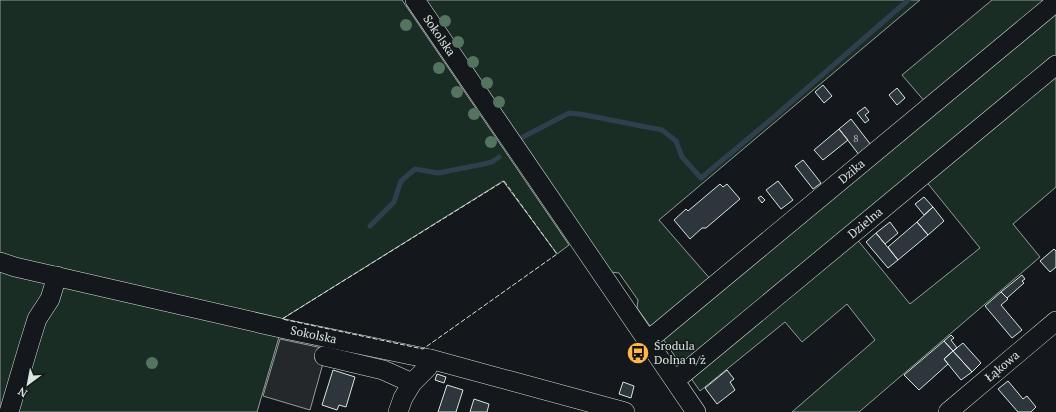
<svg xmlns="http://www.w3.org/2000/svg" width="1056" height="412" viewBox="0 0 1056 412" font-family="'PT Serif',serif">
	<rect width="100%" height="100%" fill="#14181c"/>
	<path fill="#1a2d24" stroke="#939e99" d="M0,0H402L569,245L557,254L503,181L282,319L279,337L257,412H0Z
		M425,0H920L659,220L712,281L658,327L650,326L637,308L638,300L619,273L611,272Z
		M992,0H1049L926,103L902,75Z
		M1056,6V55L972,130L683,368L661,336Z
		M1056,74V187L1013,224L1040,257L859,412H792L875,340L847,304L802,342L785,322L700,391L690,377L856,238L910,304L980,248L925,180Z"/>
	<path fill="#24282b" stroke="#939e99" d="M280,339L327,349L310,410L263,396Z"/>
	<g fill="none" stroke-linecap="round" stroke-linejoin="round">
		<path stroke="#2f3f4d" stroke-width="5" d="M523,137L569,113L580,114L662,130L676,141L682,157L701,178L774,117L908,0
			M370,226L394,202L401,181L415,169L438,173L479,165L492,162L499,157"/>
	</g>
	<path fill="#2c363c" stroke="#d8e6dc" d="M823,85L832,96L824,103L815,92Z
		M897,88L905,98L897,105L889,95Z
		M865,107L869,112L865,115L869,120L865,123L857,113Z
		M851,119L871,145L860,156L839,129Z
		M839,129L848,140L823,160L814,150Z
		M803,160L821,183L813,189L795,166Z
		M778,181L793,200L781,209L766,190Z
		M720,184L723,187L727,184L740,199L706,228H702L690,239L674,220L686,209L688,211Z
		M761,196L765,200L762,203L758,198Z
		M924,197L933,207L924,215L915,204Z
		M933,207L944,221L928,235L917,222Z
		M890,222L898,233L885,244L876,233Z
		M917,222L928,235L898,260L888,247Z
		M876,233L898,260L888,268L866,242Z
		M1054,249L1056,251V267L1050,272L1040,261Z
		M1022,275L1025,279L1022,281L1024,283L1007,298L1001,292Z
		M1001,292L1008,299L1001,305L1022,330L1012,338L985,306Z
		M951,335L954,338L951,340L957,348L953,351L944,341Z
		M944,341L953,351L944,359L948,364L919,390L904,375Z
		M963,343L981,363L972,372L953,351Z
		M953,351L972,372L961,380L944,359Z
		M333,370L355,377L346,407L339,405L337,410L322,405Z
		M727,370L734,379L730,382L735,390L717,404L705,388Z
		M437,374L446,377L444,383L435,380Z
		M1008,381L1023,399L1027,396L1036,407L1031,412H1018L998,389Z
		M623,382L634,386L631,398L619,394Z
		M447,385L463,390L456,412H438Z
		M474,399L489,404L487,412H470Z"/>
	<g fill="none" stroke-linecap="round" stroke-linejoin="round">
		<g stroke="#d8e6dc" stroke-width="20">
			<g id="minor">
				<path id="s1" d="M415,0L696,412"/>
				<path id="s2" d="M0,262L15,267L285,329L430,359L625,412"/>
				<path id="s3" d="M646,340L657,333L1056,2"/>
				<path d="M324,356L383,370L412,383"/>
				<path id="s4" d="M674,379L683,374L1056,65"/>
				<path d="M9,412L28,348L37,319L50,299L57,276"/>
				<path d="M398,412L403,398L412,383L428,367L430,359"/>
				<path id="s5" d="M948,412L1056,321"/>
			</g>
		</g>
		<use href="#minor" stroke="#14181c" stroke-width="19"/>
		<path stroke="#d8e6dc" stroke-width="1" stroke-dasharray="5 2" stroke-linecap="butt" d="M504,181L557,254L423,349L282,319Z"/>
	</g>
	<g fill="#55745f">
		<circle cx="445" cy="21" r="6"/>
		<circle cx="406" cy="25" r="6"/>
		<circle cx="458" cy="42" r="6"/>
		<circle cx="473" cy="62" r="6"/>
		<circle cx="439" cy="68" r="6"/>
		<circle cx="487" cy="83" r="6"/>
		<circle cx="457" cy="92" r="6"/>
		<circle cx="499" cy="102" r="6"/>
		<circle cx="474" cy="114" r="6"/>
		<circle cx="491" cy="142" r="6"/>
		<circle cx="152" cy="363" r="6"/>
	</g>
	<defs>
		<g id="bus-disc" transform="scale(1.15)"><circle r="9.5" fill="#ffb74d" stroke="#14181c"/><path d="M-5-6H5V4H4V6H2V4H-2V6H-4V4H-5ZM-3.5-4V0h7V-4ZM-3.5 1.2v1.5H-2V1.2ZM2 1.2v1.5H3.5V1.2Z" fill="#111"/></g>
	</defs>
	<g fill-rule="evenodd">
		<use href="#bus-disc" x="638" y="353"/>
	</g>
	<g text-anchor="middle" stroke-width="3" stroke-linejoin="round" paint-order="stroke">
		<g font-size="10" fill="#adbab4">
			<text x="856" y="142">8</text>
		</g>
		<g font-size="12" fill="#d8e6dc" stroke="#14181c">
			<text dy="4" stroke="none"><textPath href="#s1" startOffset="43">Sokolska</textPath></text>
			<text dy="4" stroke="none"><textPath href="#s3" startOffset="266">Dzika</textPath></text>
			<text dy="4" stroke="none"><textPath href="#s4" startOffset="247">Dzielna</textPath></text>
			<text dy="4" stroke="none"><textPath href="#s2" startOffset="322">Sokolska</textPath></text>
			<text dy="4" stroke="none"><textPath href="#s5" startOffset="71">Łąkowa</textPath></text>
		</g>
		<g font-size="12" fill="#d8e6dc" stroke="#14181c" text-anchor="start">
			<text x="654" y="350">Środula<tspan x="654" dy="14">Dolna n/ż</tspan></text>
		</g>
	</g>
	<g transform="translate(28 384) rotate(212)" stroke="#14181c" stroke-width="3" paint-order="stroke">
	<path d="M0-3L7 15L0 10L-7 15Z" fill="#d8e6dc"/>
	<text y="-6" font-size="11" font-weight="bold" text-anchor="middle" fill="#d8e6dc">N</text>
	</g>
</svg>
